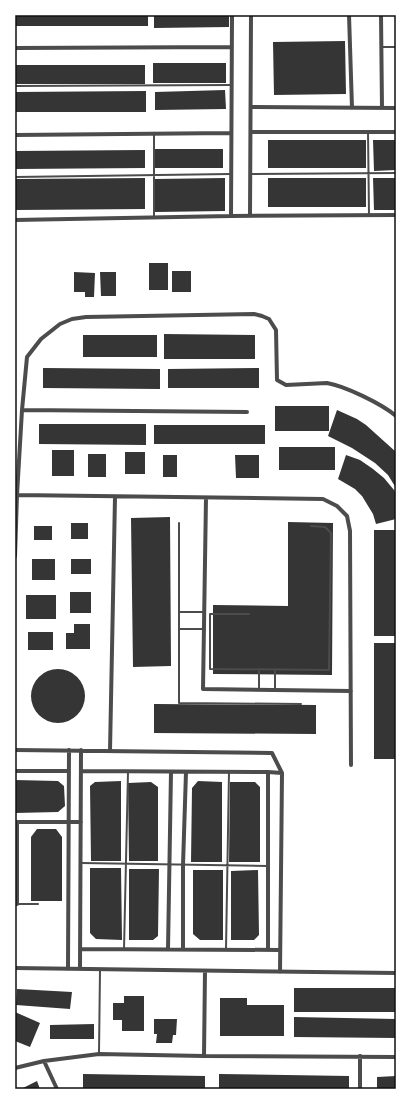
<svg xmlns="http://www.w3.org/2000/svg" width="411" height="1104" viewBox="0 0 411 1104" font-family="'Varela Round',sans-serif">
	<rect width="100%" height="100%" fill="#fff"/>
	<path fill="#353535" d="M15,15H148V26H15Z
		M154,15H229V27L154,28Z
		M345,41L346,94L274,95L273,42Z
		M153,63H226V83H153Z
		M15,65H145V84H15Z
		M225,90L226,109L155,110V92Z
		M146,91V112H15V92Z
		M268,140H366V168H268Z
		M373,140H396V170L374,171Z
		M155,149H223V168H155Z
		M145,150V168L15,169V151Z
		M145,178V209L15,210V179Z
		M225,178V211L155,212V179Z
		M268,178H366V207H268Z
		M373,178H396V210H374Z
		M149,263H168V290H149Z
		M172,271H191V292H172Z
		M74,272L95,273L94,297H85V292H74Z
		M100,272H116V296H101Z
		M164,334L255,335V359H164Z
		M83,335H157V357H83Z
		M43,368L160,369V389L43,388Z
		M259,368V388H168V369Z
		M275,406H329V431H275Z
		M337,410L357,419L366,425L396,452V488L388,475L375,463L352,448L328,436Z
		M39,424H146V445L39,444Z
		M154,425H265V444H154Z
		M279,447H335V470H279Z
		M52,450H74V476H52Z
		M125,452H145V474H125Z
		M88,454H106V477H88Z
		M163,455H177V477H163Z
		M235,455H259V478H236Z
		M346,455L360,460L373,469L384,478L394,490L396,494V519L376,524L373,514L362,496L355,489L338,479Z
		M170,517L171,666L133,667L131,518Z
		M288,522L333,523L332,675L213,674V605L288,606Z
		M71,523H88V539H71Z
		M34,526H52V540H34Z
		M374,530H396V636H374Z
		M32,559H55V580H32Z
		M71,559H91V574H71Z
		M70,592H91V613H70Z
		M26,595H56V619H26Z
		M74,624H90V649H66V633H74Z
		M28,632H53V650H28Z
		M374,643H396V759H374Z
		M31 696a27 27 0 1 1 54 0a27 27 0 1 1-54 0Z
		M154,704L316,705V734L154,733Z
		M15,780L58,781L64,786L65,806L58,812L15,813Z
		M121,781V861H91L90,786L95,782Z
		M198,781L222,782V862H191L192,788Z
		M151,782L158,787V861H129L128,783Z
		M230,782H255L260,787V862H229Z
		M37,829H56L62,837V901H31V837Z
		M90,868H121L122,940L96,939L90,933Z
		M129,869H159L158,936L153,940H129Z
		M193,870H223V940H200L193,934Z
		M258,870L259,935L254,940H231V871Z
		M294,988H396V1012H294Z
		M17,989L72,992L70,1009L16,1005Z
		M124,996H144V1031H122V1020H113V1003H124Z
		M220,998H247V1005H284V1036H220Z
		M15,1012L40,1023L30,1047L15,1041Z
		M294,1017L396,1019V1038L294,1037Z
		M154,1019H177L176,1035H173L172,1043H156L157,1034H154Z
		M94,1024V1039H50V1025Z
		M83,1074L205,1076V1089H83Z
		M219,1074L349,1076V1089H219Z
		M396,1076V1089H377V1077Z
		M37,1081L40,1089H21Z"/>
	<g fill="none" stroke-linecap="round" stroke-linejoin="round">
		<path stroke="#4c4c4c" stroke-width="2" d="M381,47H396
			M15,86L231,85
			M368,132L369,215
			M154,135V217
			M251,174L396,173
			M15,177L230,174
			M179,523V703L301,704
			M179,612H204
			M249,614H210V669L329,670L331,533L325,527L311,526
			M179,629H204
			M259,670V689
			M275,689V670
			M82,863L267,866
			M15,904H38
			M124,949L128,772
			M226,949L229,772
			M99,1053L100,970"/>
		<path stroke="#4c4c4c" stroke-width="4" d="M349,15L352,108
			M381,15L382,108
			M15,48L232,47
			M251,107L396,108
			M251,132H396
			M15,135L231,133
			M231,216L232,15
			M250,216L251,15
			M15,220L231,216L396,215
			M22,410L247,412
			M17,495L323,499L337,506L347,516L350,531L351,765
			M206,498L203,689L351,691
			M15,556L17,495L22,410L27,357L41,339L60,324L72,319L86,317L254,314L262,316L269,319L276,330L277,380L286,385L327,383C345,386 382,404 396,416
			M15,750L272,753L282,773L280,972
			M110,751L115,497
			M15,771H68
			M82,771L268,772L282,773
			M15,822H81
			M17,822V904
			M80,949L280,950
			M168,949L171,772
			M183,949V865L186,772
			M268,950V772
			M15,968L396,973
			M68,969L69,750
			M80,969L81,750
			M204,1056L205,971
			M44,1061L57,1089
			M15,1068L44,1061L99,1054L204,1056L396,1057
			M360,1089V1056"/>
	</g>
	<rect width="411" height="1104" fill="none" stroke="#ffffff" stroke-width="32"/>
	<rect x="16" y="16" width="379" height="1072" fill="none" stroke="#111" stroke-width="1.5"/>
</svg>
